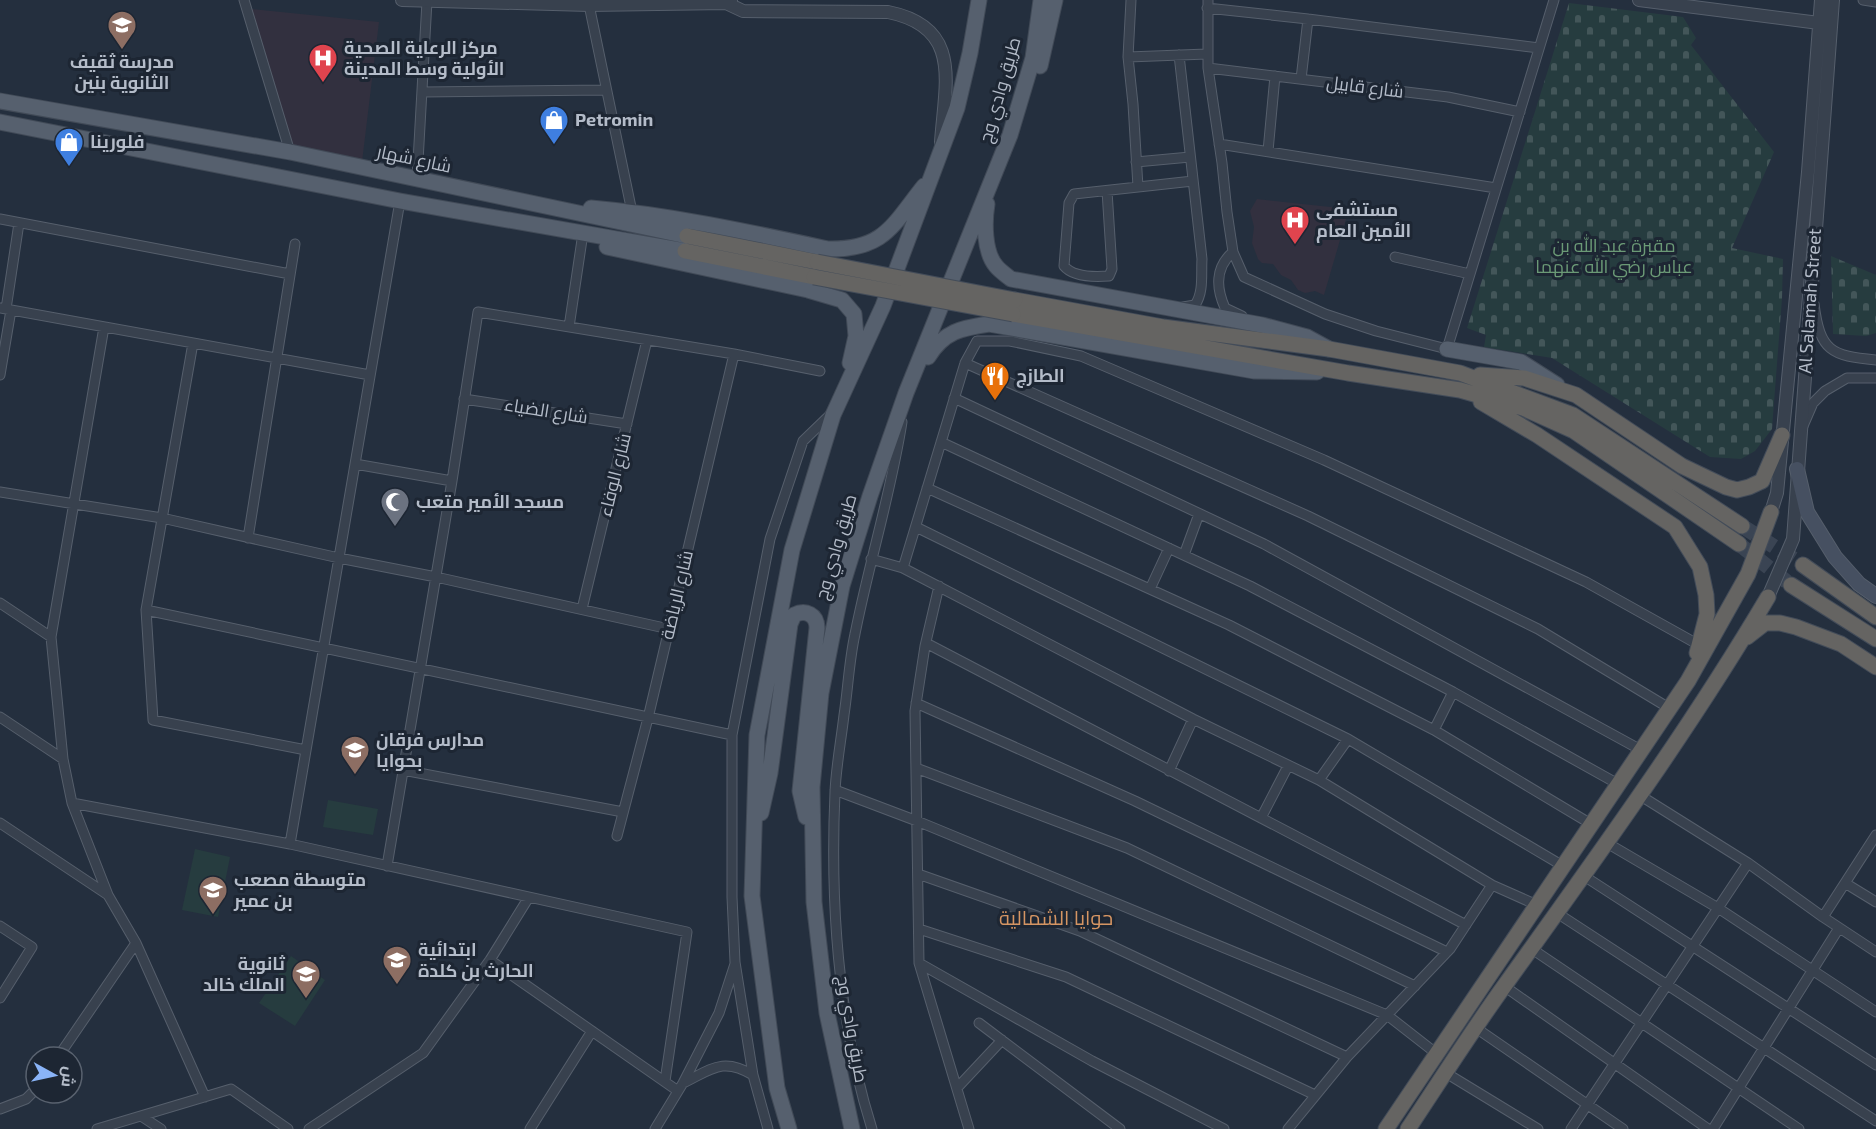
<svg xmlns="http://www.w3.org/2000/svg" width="1876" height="1129" viewBox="0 0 1876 1129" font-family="'Exo 2',Cairo,sans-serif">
	<defs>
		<pattern id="cemetery-stones" width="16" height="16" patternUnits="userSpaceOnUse" patternTransform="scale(1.5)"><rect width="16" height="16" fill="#263c3f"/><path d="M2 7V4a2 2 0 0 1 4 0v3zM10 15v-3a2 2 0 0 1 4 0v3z" fill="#435659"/></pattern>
	</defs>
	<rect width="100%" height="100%" fill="#242f3e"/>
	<path fill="#32303f" d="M251,9L379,22L362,162L293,146Z
		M1257,199L1349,209L1324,295L1315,291L1305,293L1298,290L1291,280L1281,275L1273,264L1262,263L1258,259L1252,243L1254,227L1250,211Z"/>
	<path fill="url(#cemetery-stones)" d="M1569,3L1683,17L1696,38L1691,45L1774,152L1732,248L1783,259L1782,298L1772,429L1755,451L1741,459L1710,457L1552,358L1484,347L1486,335L1467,328Z
		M1831,256L1876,275V333L1866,336L1833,334Z"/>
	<path fill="#263c3f" d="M328,800L378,809L373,835L323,827Z
		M195,849L230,857L218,917L182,910Z
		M291,956L325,980L295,1026L259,1003Z"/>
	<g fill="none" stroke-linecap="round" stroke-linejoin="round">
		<path stroke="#3a4453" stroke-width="15" stroke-dasharray="15 8" stroke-linecap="butt" d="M1742,526L1803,565
			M1739,544L1791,585"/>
		<g stroke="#565f6c" stroke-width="11">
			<path id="minor" d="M244,0L290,152
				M588,0L632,212
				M1131,0L1128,57L1133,104L1138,187
				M1208,0V68L1222,163L1227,212L1233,252L1244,277L1325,314L1376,331L1447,349L1554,0
				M1863,0L1876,2
				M1207,8L1308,19L1539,48
				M1179,55L1202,259C1201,274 1204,292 1195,305L1183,307
				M1128,57L1207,54
				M1208,68L1448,97L1520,112
				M1301,79L1308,19
				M423,92L606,90
				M1219,144L1496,188
				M1268,151L1275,76
				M1136,162L1190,157
				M417,179L427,1
				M1107,191L1112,269L1109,276C1096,277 1073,277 1064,266L1069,203L1074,194L1193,181
				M0,219L290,274
				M1233,252C1215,267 1216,288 1225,308L1242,316
				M1395,257L1470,274
				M1814,304C1820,351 1831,356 1876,360
				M0,308L370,375
				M6,309L19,223
				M104,327L51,637L63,759L72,803L108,895L136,943L205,1097
				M569,327L583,233
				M193,343L146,610L153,720L306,750
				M965,363L1308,516L1538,629L1669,708
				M0,375L11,310
				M954,398L1264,544L1641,750
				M464,399L627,424
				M1803,426L1813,403L1825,391L1847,378H1876
				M941,442L1250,586L1453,692L1618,784
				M355,464L452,481
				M927,488L1229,625L1434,730L1591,824
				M0,492L162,518L339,558L436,577L669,629
				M916,527L1348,739L1563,866
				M248,538L295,244
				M1184,555L1199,514
				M871,559L903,568
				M939,586L925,646L915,711L919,963L969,1129
				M1150,589L1169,548
				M0,603L51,637
				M582,609L647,340
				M146,610L732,735
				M926,643L1466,925
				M916,703L1135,801L1447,952
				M0,717L63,759
				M1434,730L1453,692
				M916,768L1127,848L1415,986
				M403,770L623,812
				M1169,771L1193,719
				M1319,780L1348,739
				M835,790L917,821L1387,1015L1437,1054
				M1641,796L1748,863L1823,917L1876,952
				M72,803L290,844L687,932L665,1081
				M1261,818L1288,766
				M0,823L108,895
				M617,836L648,718L734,354
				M1607,843L1718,908L1876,1012
				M290,844L400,201
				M387,866L452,481L478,312L734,354L820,371
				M918,874L1080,931L1347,1057
				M1584,876L1876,1065
				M1845,883L1876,902
				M1537,905L1492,885L1319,780L1193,719L903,568L965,363L977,341H1010L1081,356L1324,460L1586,582L1699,645
				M1557,913L1876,1121
				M1823,917L1876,835
				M0,926L32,947L0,998
				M919,929L1066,977L1315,1095
				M1532,949L1799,1129
				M490,960L678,1091
				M919,963L1092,1061L1224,1129
				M1504,986L1708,1129
				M979,1023L1120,1129
				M1476,1028L1623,1129
				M58,1057L136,943
				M1446,1073L1538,1129
				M683,1083C712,1069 723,1057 753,1075
				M957,1088L1002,1040
				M0,1109L26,1099L36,1089
				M141,1116L161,1129
				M97,1129L231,1089L288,1129
				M309,1129L423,1053L490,960L529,897
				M530,1129L592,1031
				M655,1129L683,1083L719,1013L735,964
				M768,1129L753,1075L735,962L732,897V735L770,539L803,441L831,414
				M872,1129C838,1021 830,905 835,792C836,767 841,741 844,715C848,689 849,661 855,634C869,563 891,493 902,422
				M1288,1129L1347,1057L1450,949L1492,885
				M1571,1129L1748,863
				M1713,1129L1839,928"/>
		</g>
		<g stroke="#565f6c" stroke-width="14">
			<path id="tertiary" d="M402,0L589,5L726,3L731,1
				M1639,0L1819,23
				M726,3L743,11L888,12C963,27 945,83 941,142
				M1771,512L1777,493L1808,172L1821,0
				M1768,597L1793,539L1833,0"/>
		</g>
		<g stroke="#565f6c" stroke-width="16">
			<path id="secondary" d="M1797,469L1807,512L1835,557L1859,584L1876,596"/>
		</g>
		<g stroke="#414a57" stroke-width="17">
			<path id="primary" d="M1040,66L1055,0
				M0,101L290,152L687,236
				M0,122L400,201L685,251
				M987,204C984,222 984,252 996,266C1000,271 1006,275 1011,279L1262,325L1307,337L1329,349
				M591,208C671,215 749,232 828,249C884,250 892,226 924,186
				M607,247L808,290L842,300L854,314L856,336L850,363
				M1447,349L1521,362L1557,385
				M928,357C944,331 962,328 989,324L1254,371L1317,372
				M761,813L770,773L790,624L794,615C806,609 817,615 817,628L800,791L806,817
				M789,1129L777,1088L752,896L757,735L792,550L833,415L883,306L957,108L970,53L979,0
				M852,1129L827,1013L814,902L812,787L821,693L842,586L870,496L906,393L1010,135L1033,58L1041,0"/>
		</g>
		<g stroke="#434c59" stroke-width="17">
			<path id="trunk" d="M687,236L817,262
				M685,251L814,277
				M1015,300L1163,327L1329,349L1460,373L1573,415L1742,526
				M1013,314L1348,373L1460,390L1523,408L1574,431L1739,544
				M1480,375L1524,378L1576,395L1682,466L1726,487L1737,490L1749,487L1762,481L1782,435
				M1481,402L1537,435L1675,527L1700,567L1706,595L1707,614L1697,653
				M1803,565L1876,617
				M1791,585L1876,639
				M1747,637L1765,623H1780L1796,627L1841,644L1876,667
				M1386,1129L1688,681L1748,574L1771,512
				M1408,1129C1440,1081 1471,1032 1505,985C1596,858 1688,732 1768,597"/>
		</g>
		<use href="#minor" stroke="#38414e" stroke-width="9"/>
		<use href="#tertiary" stroke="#38414e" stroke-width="12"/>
		<use href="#secondary" stroke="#465061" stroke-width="14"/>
		<use href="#primary" stroke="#56606e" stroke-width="15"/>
		<use href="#trunk" stroke="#656462" stroke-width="15"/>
		<g stroke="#434c59" stroke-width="17" stroke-linecap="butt">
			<path id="trunk-bridge" d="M817,262L1015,300
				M814,277L1013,314"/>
		</g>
		<use href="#trunk-bridge" stroke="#656462" stroke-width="15"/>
	</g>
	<defs>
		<g id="school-pin" transform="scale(1.5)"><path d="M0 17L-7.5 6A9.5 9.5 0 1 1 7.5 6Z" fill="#8d6e63" stroke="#1d2633"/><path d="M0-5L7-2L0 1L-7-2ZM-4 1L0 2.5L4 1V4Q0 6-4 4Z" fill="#fff"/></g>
		<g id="hospital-pin" transform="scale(1.5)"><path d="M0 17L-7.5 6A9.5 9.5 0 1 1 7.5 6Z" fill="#e0444e" stroke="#1d2633"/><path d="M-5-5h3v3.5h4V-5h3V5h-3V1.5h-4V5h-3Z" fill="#fff"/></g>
		<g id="shop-pin" transform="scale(1.5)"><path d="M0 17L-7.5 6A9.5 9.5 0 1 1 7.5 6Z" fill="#3f7fe0" stroke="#1d2633"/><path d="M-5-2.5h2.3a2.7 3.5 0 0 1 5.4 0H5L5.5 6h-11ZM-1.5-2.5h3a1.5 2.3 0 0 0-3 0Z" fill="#fff"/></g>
		<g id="restaurant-pin" transform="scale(1.5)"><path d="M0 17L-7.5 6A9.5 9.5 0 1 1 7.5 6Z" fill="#e8710a" stroke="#1d2633"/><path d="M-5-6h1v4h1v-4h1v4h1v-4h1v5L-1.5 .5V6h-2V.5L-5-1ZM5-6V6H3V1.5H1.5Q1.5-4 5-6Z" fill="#fff"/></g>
		<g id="mosque-pin" transform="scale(1.5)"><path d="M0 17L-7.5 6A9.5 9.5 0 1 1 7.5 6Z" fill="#6b7280" stroke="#1d2633"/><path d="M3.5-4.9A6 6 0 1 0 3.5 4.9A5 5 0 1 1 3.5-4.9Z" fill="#fff"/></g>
	</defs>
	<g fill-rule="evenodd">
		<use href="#school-pin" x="122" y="25"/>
		<use href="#hospital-pin" x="323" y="58"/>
		<use href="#shop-pin" x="554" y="120"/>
		<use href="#shop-pin" x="69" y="142"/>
		<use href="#hospital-pin" x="1295" y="220"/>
		<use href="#restaurant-pin" x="995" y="376"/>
		<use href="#mosque-pin" x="395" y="502"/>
		<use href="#school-pin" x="355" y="750"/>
		<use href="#school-pin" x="213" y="890"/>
		<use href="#school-pin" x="397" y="960"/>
		<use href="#school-pin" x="306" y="974"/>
	</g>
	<g text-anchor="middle" stroke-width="6" stroke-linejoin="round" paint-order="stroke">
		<g font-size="18" font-weight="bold" fill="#b4bcc9" stroke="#1d2633" text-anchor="start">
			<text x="344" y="54">مركز الرعاية الصحية<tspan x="344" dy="21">الأولية وسط المدينة</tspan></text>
			<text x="122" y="68" text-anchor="middle">مدرسة ثقيف<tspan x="122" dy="21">الثانوية بنين</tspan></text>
			<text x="575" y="126">Petromin</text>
			<text x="90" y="148">فلورينا</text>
			<text x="1316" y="216">مستشفى<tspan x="1316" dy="21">الأمين العام</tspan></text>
			<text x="1016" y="382">الطازج</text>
			<text x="416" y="508">مسجد الأمير متعب</text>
			<text x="376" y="746">مدارس فرقان<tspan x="376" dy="21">بحوايا</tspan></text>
			<text x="234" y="886">متوسطة مصعب<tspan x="234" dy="21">بن عمير</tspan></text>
			<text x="418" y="956">ابتدائية<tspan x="418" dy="21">الحارث بن كلدة</tspan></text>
			<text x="285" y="970" text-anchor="end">ثانوية<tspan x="285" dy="21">الملك خالد</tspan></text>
		</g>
		<g font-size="18" fill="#b4bcc9" stroke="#1d2633">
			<text transform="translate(1365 87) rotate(7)" y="6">شارع قابيل</text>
			<text transform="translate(1000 90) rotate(-74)" y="6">طريق وادي وج</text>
			<text transform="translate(414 159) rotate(12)" y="6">شارع شهار</text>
			<text transform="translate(1810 301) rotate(-86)" y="6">Al Salamah Street</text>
			<text transform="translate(546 411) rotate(9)" y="6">شارع الضياء</text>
			<text transform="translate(615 475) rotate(-76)" y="6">شارع الوفاء</text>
			<text transform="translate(836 547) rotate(-74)" y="6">طريق وادي وج</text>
			<text transform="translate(677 595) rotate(-77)" y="6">شارع الرياضة</text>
			<text transform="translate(852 1029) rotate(80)" y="6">طريق وادي وج</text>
		</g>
		<g font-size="18" fill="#6b9a76" stroke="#1d2633">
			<text x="1614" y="252">مقبرة عبد الله بن<tspan x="1614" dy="21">عباس رضي الله عنهما</tspan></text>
		</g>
		<g font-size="20" fill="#d59563" stroke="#1d2633">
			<text x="1056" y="925">حوايا الشمالية</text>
		</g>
	</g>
	<g transform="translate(54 1075) rotate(98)"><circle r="28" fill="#1d2633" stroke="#59626f" stroke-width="1.5"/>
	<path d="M0-4.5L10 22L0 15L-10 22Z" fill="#8ab4f8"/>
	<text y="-9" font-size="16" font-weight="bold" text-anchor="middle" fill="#b4bcc9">ش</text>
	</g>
</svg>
